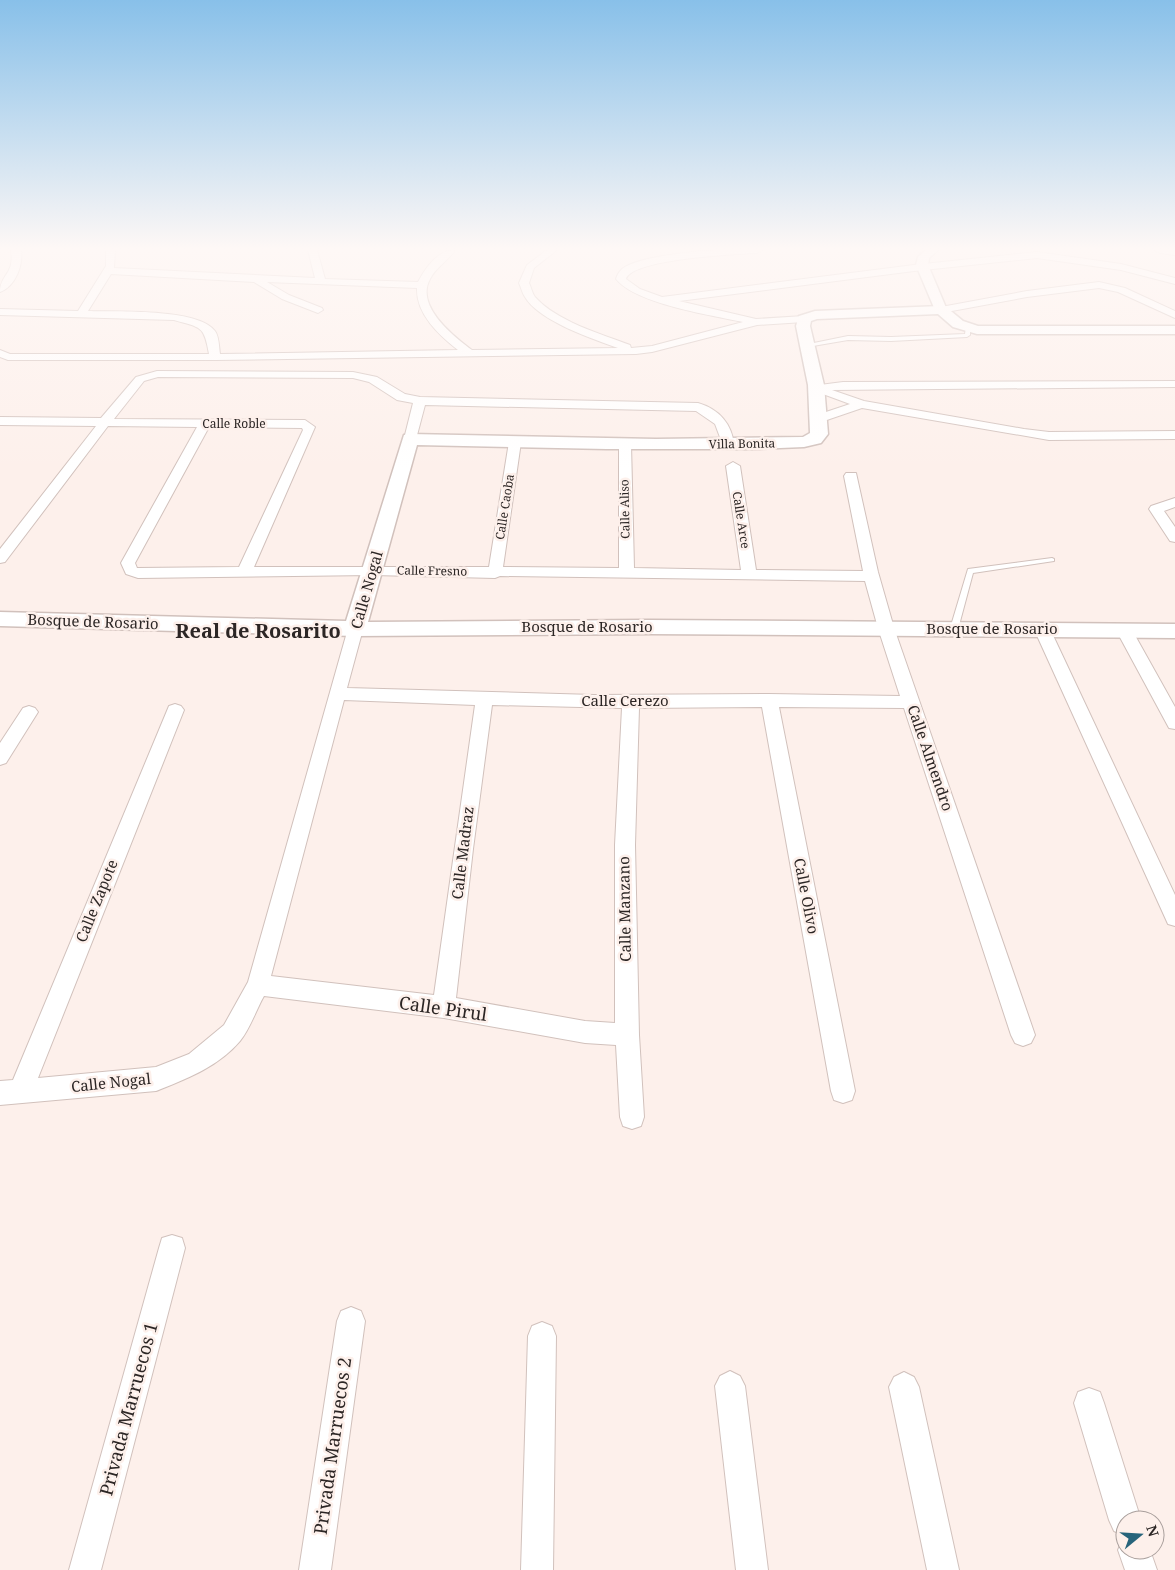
<svg xmlns="http://www.w3.org/2000/svg" width="1175" height="1570" viewBox="0 0 1175 1570" font-family="'Noto Serif',serif">
	<rect width="100%" height="100%" fill="#fdf0eb"/>
	<g fill="none" stroke-linecap="round" stroke-linejoin="round">
		<g stroke="#d1c1bc" stroke-width="2">
			<path id="service" d="M966,327L970,328V335L967,337L891,341L848,340L807,347L804,345L848,336L891,337L965,334Z
				M1052,558L1054,559V561L973,573L958,629L957,631H951L950,629L968,569Z"/>
		</g>
		<g stroke="#d1c1bc" stroke-width="2">
			<path id="minor" d="M11,250H21C23,265 16,286 0,292C0,274 15,275 11,250Z
				M106,250H115L114,268L315,278L308,250H317L325,279L418,282C426,267 438,250 455,250C449,260 436,267 430,279C415,306 453,336 472,350L618,348C593,339 539,321 525,297C522,293 521,287 519,283L527,265L547,250H557L534,268L529,283C531,287 532,293 535,297C556,321 601,334 630,345L631,348L652,346L743,322C711,315 636,304 616,279C617,275 619,272 622,269C642,253 735,247 762,250L757,253C736,254 632,259 626,279L640,289L662,297L914,265L1037,252L1121,264L1175,278V284L1121,270L1037,258L914,271L679,301L756,319L804,316L809,319L804,322L757,325L652,352L636,354L215,360H8L0,357V350L10,354H209C204,325 201,328 174,320L0,315V309L78,311L106,266ZM111,274L254,282L282,299L318,313L323,310L322,308L289,295L267,282L417,288C416,314 439,335 458,350L220,354C219,347 219,336 215,331C198,308 116,312 88,311Z
				M1155,250H1175V255L1160,253Z
				M1099,282L1125,288L1175,311V318L1118,292L1099,288L1027,297L941,313L936,310L941,307L1027,291Z
				M157,371L353,372L377,377L405,394L420,397L698,403C719,409 732,424 734,445L732,448H724L715,424L696,411L425,405L416,439L410,443L404,439L413,403L397,400L369,382L353,378L158,377L144,381L114,419L305,420L315,427L254,567H489L509,442L515,438L521,442L503,567L619,568V444L625,440L631,444L634,568L741,570L726,466L733,462L740,466L756,570L863,571L844,476L846,473H856L878,572L894,628L1035,1035L1031,1043L1023,1046L1015,1043L1011,1035L904,708L779,707L855,1091L852,1100L843,1103L834,1100L831,1091L762,707L639,708L635,845L639,1035L644,1117L641,1126L632,1129L623,1126L620,1117L616,1045L585,1043L444,1018L264,996C256,1010 250,1029 240,1041C218,1067 186,1079 156,1091L0,1105V1081L13,1080L169,706L175,704L181,706L184,710L38,1078L156,1067L189,1054L224,1025L248,982L349,625L355,624L361,625L363,629L347,688L594,695L769,694L900,696L878,628L865,581L500,576L495,578L373,575L138,578L126,574L121,563L197,427L108,426L5,562L0,563V549L96,426L0,425V417L101,418L136,377ZM209,427L302,428L303,430L239,567L137,568L135,563ZM344,700L475,705L434,995L271,976ZM492,705L622,708L615,845V1023L585,1021L456,998L473,849Z
				M1175,381V387L832,390L864,401L1024,429L1049,432L1175,431V439L1049,440L862,408L818,423L812,419L814,416L850,404L812,390L810,388L812,386L843,382Z
				M1175,498V507L1164,511L1175,527V542L1170,541L1149,509L1151,506Z
				M1042,624L1048,625L1050,629L1175,895V926L1168,924L1034,629L1036,625Z
				M1124,625L1130,626L1132,630L1175,707V729L1169,728L1116,630L1118,626Z
				M29,706L35,708L38,712L6,763L0,765V743L23,708Z
				M172,1235L182,1238L185,1248L101,1570H69L159,1248L162,1238Z
				M351,1307L361,1311L365,1321L331,1570H299L337,1321L341,1311Z
				M542,1322L552,1326L556,1336L553,1570H521L528,1336L532,1326Z
				M730,1371L740,1376L745,1386L768,1570H736L715,1386L720,1376Z
				M904,1372L914,1377L919,1387L959,1570H927L889,1387L894,1377Z
				M1089,1388L1100,1392L1104,1403L1141,1520H1125V1536L1114,1531L1109,1520L1074,1403L1078,1392Z
				M1125,1538V1550H1150L1157,1570H1125L1118,1550L1123,1539Z"/>
		</g>
		<g stroke="#d1c1bc" stroke-width="3">
			<path id="tertiary" d="M926,250H938L929,258L928,265L947,310L945,313L941,314L935,310L916,265L918,257Z"/>
		</g>
		<g stroke="#d1c1bc" stroke-width="3">
			<path id="secondary" d="M941,306L946,307L963,321L978,326H1175V334H977L953,327L938,314L817,319L811,321L810,326L824,385L828,434L821,443L804,447L755,449H607L417,445L368,622L649,620L1175,624V638L649,634L355,636L0,626V612L346,621L404,435L410,434L656,439L803,437L810,433L808,385L796,326L799,316L815,311Z"/>
		</g>
		<use href="#service" fill="#fff" fill-rule="evenodd"/>
		<use href="#minor" fill="#fff" fill-rule="evenodd"/>
		<use href="#tertiary" fill="#fff" fill-rule="evenodd"/>
		<use href="#secondary" fill="#fff" fill-rule="evenodd"/>
	</g>
	<linearGradient id="sky" x2="0" y2="1"><stop stop-color="#88c0e9"/><stop offset="0.53" stop-color="#fef8f6"/><stop offset="1" stop-color="#fef8f6" stop-opacity="0"/></linearGradient>
	<rect width="1175" height="469" fill="url(#sky)"/>
	<g text-anchor="middle" stroke-width="5" stroke-linejoin="round" paint-order="stroke">
		<g font-size="12" fill="#2c2625" stroke="#fdf0eb">
			<text x="234" y="428">Calle Roble</text>
			<text transform="translate(742 444) rotate(-1)" y="4">Villa Bonita</text>
			<text transform="translate(505 507) rotate(-81)" y="4">Calle Caoba</text>
			<text transform="translate(625 509) rotate(-91)" y="4">Calle Aliso</text>
			<text transform="translate(741 520) rotate(81)" y="4">Calle Arce</text>
			<text transform="translate(432 571) rotate(1)" y="4">Calle Fresno</text>
		</g>
		<g font-size="15" fill="#2c2625" stroke="#fdf0eb">
			<text transform="translate(367 590) rotate(-74)" y="5">Calle Nogal</text>
			<text transform="translate(93 622) rotate(2)" y="5">Bosque de Rosario</text>
			<text x="587" y="632">Bosque de Rosario</text>
			<text x="992" y="634">Bosque de Rosario</text>
			<text x="625" y="706">Calle Cerezo</text>
			<text transform="translate(930 758) rotate(71)" y="5">Calle Almendro</text>
			<text transform="translate(463 853) rotate(-83)" y="5">Calle Madraz</text>
			<text transform="translate(806 896) rotate(79)" y="5">Calle Olivo</text>
			<text transform="translate(97 901) rotate(-68)" y="5">Calle Zapote</text>
			<text transform="translate(625 909) rotate(-91)" y="5">Calle Manzano</text>
			<text transform="translate(111 1083) rotate(-6)" y="5">Calle Nogal</text>
		</g>
		<g font-size="18" fill="#2c2625" stroke="#fdf0eb">
			<text transform="translate(443 1009) rotate(8)" y="6">Calle Pirul</text>
			<text transform="translate(129 1409) rotate(-75)" y="6">Privada Marruecos 1</text>
			<text transform="translate(333 1446) rotate(-82)" y="6">Privada Marruecos 2</text>
		</g>
		<g font-size="20" font-weight="bold" fill="#2c2625" stroke="#fdf0eb">
			<text x="258" y="638">Real de Rosarito</text>
		</g>
	</g>
	<g transform="translate(1140 1535) rotate(72)"><circle r="24" fill="#fdf0eb" stroke="#a99f9c"/>
	<path d="M0-4L9 19L0 12L-9 19Z" fill="#27647b"/>
	<text y="-8" font-size="14" font-weight="bold" text-anchor="middle" fill="#2c2625">N</text>
	</g>
</svg>
